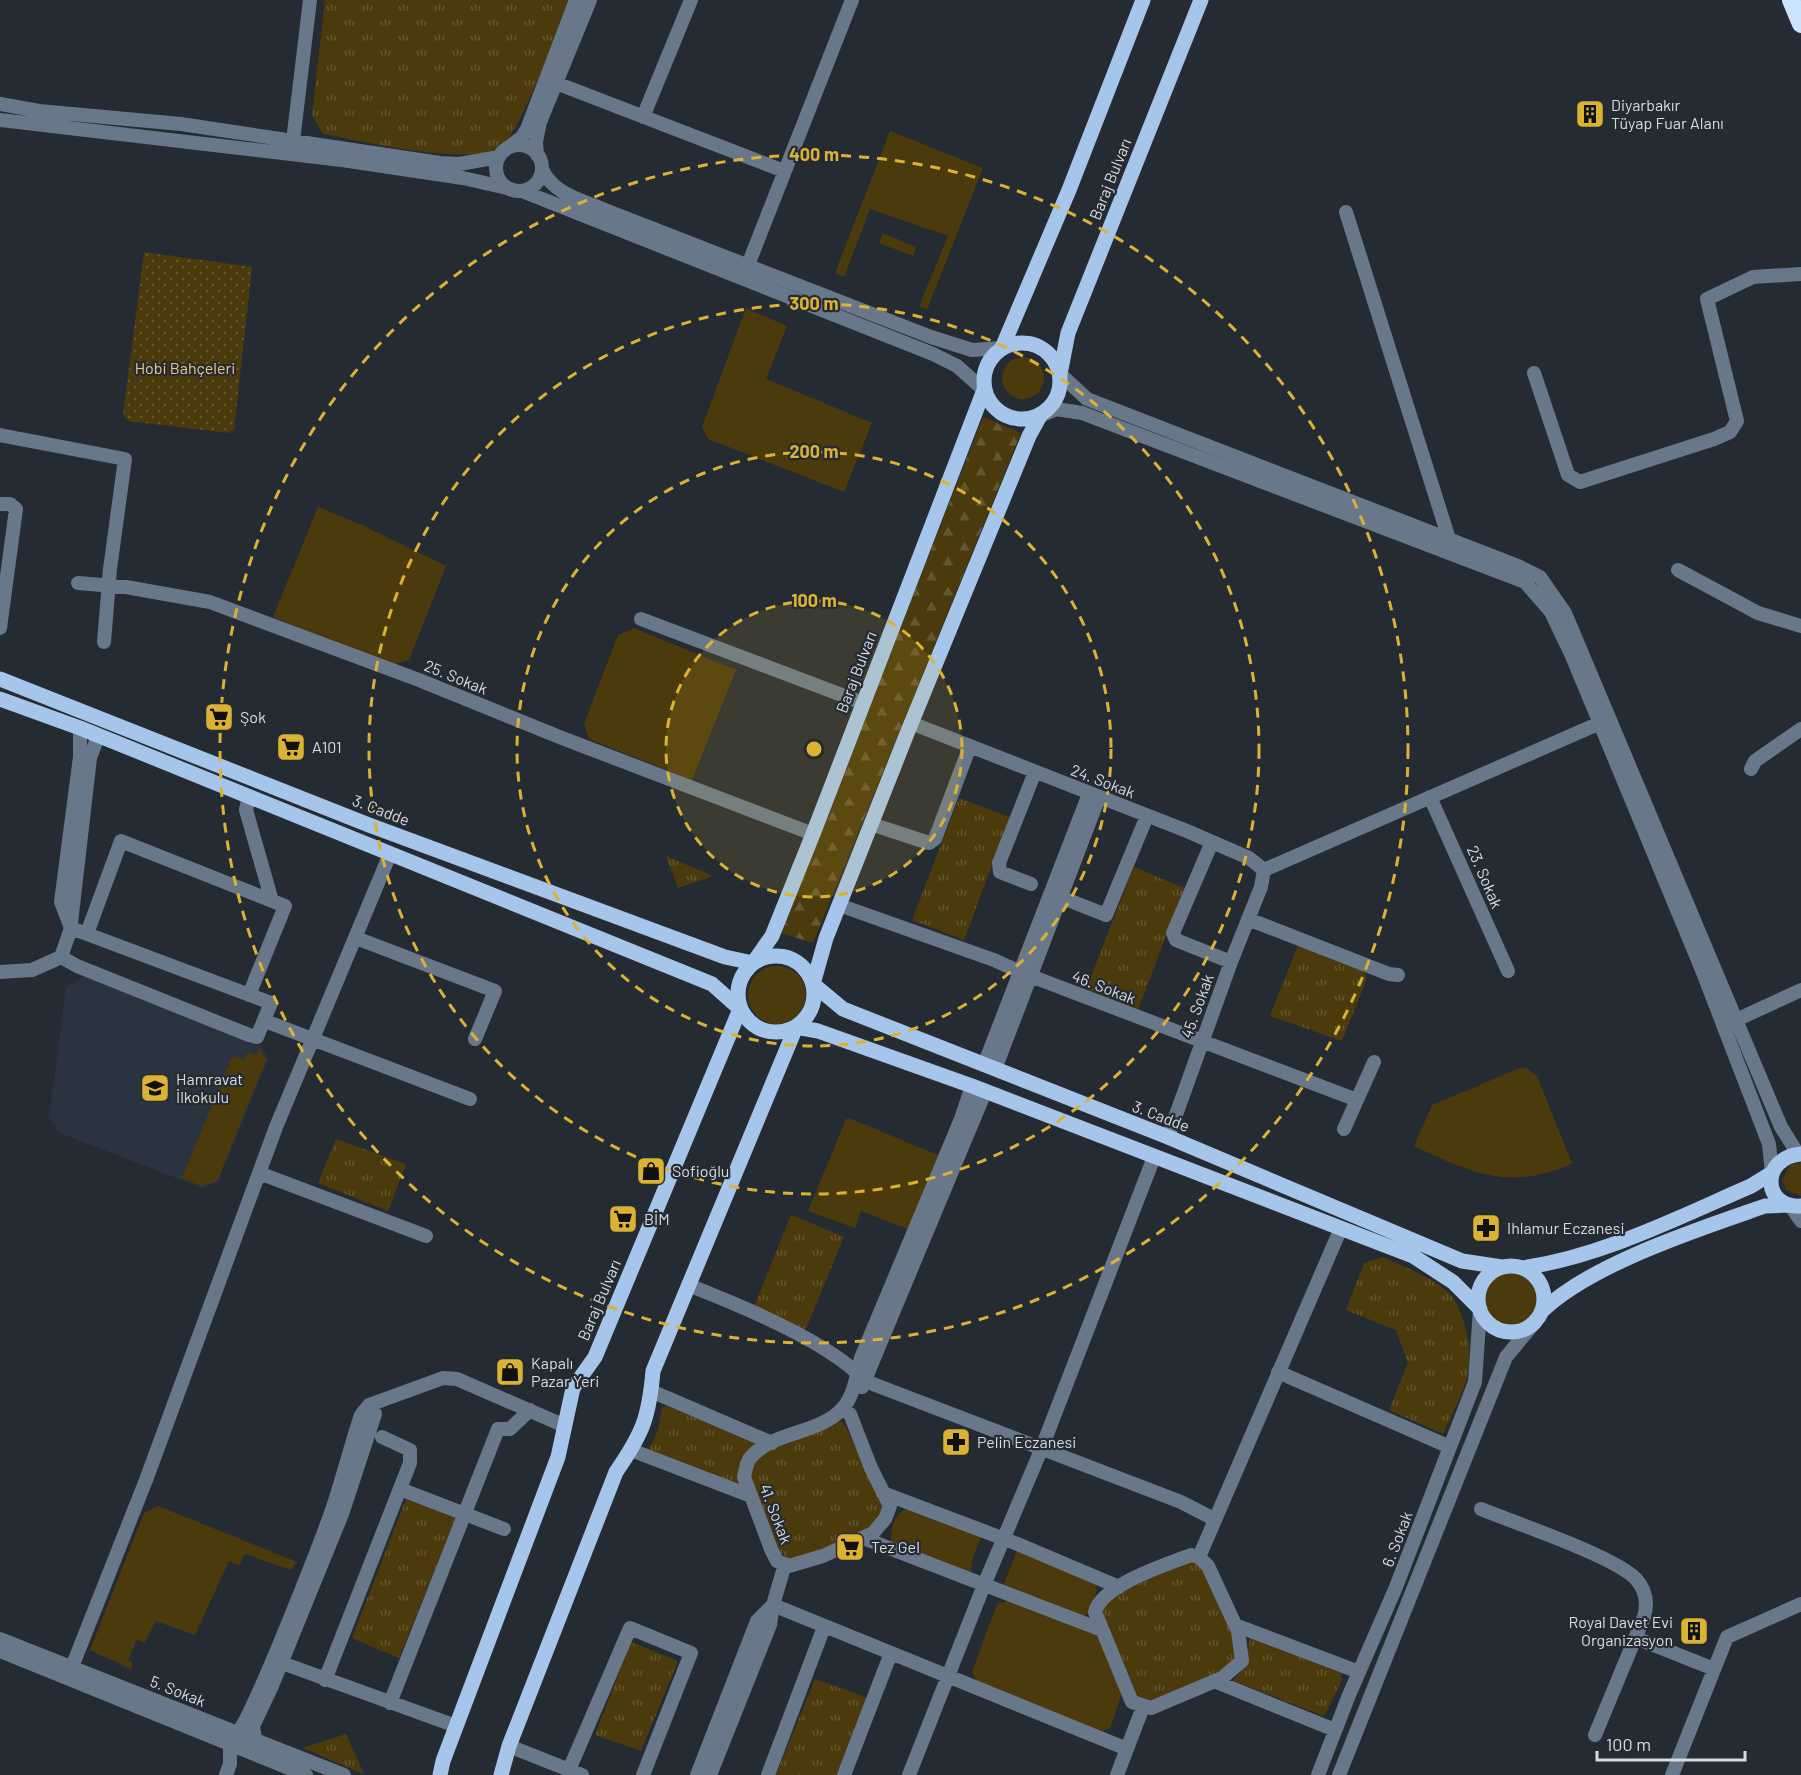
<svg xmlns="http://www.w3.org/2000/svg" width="1801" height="1775" viewBox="0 0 1801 1775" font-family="Barlow,sans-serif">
	<defs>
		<pattern id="forest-firs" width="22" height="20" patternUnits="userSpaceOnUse" patternTransform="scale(1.5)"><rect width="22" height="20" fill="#4b3b0c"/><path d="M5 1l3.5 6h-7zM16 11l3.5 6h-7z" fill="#64572f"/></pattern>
		<pattern id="park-tufts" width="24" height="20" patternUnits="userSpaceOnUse" patternTransform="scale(1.5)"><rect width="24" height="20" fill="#4b3b0c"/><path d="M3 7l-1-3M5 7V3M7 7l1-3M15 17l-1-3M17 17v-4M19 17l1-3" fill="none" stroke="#64572f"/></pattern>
		<pattern id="garden-dots" width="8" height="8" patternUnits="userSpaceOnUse" patternTransform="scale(1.5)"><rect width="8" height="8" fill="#4b3b0c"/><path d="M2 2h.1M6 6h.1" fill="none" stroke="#64572f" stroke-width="1.8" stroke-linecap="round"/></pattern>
	</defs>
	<rect width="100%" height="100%" fill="#252b32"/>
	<path fill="#293440" d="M86,975L261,1045L268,1059L218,1182L202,1188L60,1133L49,1118L66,987Z"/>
	<path fill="#4b3b0c" d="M890,131L983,168L927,310L919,306L948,236L870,209L844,277L835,273Z
		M883,233L916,247L913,256L879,243Z
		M746,308L787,326L766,379L872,423L844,492L708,439L702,427Z
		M1002 378a21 21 0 1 1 42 0a21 21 0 1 1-42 0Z
		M318,507L362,525L446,566L409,660L393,665L273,617Z
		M634,628L736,670L692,780L589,739L584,724L618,635Z
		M748 995a29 29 0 1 1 58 0a29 29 0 1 1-58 0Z
		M259,1047L266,1060L217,1181L202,1186L182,1178L231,1059L234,1056L244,1060L248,1052L257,1055Z
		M1520,1068H1526L1537,1076L1572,1163C1513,1192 1470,1173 1414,1146L1432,1105Z
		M846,1119H851L938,1155L908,1229L861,1211L855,1228L808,1211Z
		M1801,1162V1196L1786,1190L1782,1180L1790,1165Z
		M1485 1299a26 26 0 1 1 52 0a26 26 0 1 1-52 0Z
		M158,1506L297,1562L291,1570L245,1554L239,1565L229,1561L195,1635L156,1621L144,1643L137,1639L128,1660L132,1663L131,1669L90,1650L144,1513Z
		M906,1509L981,1537L972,1560L971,1573L891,1541C891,1529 893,1516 906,1509Z
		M1017,1551L1096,1583C1099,1592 1091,1611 1084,1617L1003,1586Z
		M1009,1601L1098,1636L1122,1693L1110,1728L1100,1732L977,1682L972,1672L997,1604Z"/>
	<path fill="url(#forest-firs)" d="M983,417L1021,433L813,943L781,933Z"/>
	<path fill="url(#park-tufts)" d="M325,0H569C557,28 521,136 499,148C464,166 363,141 323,134L312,115Z
		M959,798L1010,817L964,940L912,920Z
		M666,856L713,876L678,888Z
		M1134,867L1184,888L1138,1010L1086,989Z
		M1299,943L1362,968L1367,978L1342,1041L1270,1016Z
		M336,1139L406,1164L388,1211L318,1183Z
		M791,1215L844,1237L805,1331L753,1309Z
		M1383,1257C1404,1267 1430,1276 1448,1292C1455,1298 1460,1311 1463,1320C1479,1370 1463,1390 1443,1434L1389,1410L1408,1363L1396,1330L1346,1310L1364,1263Z
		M667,1406L755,1443L741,1460L739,1483L735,1486L648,1451L658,1430L662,1407Z
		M838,1421L844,1423L882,1506C882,1513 879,1522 873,1527C859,1538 807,1557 790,1560L780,1552L749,1475L759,1456Z
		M406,1499L456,1517L399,1658L352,1638Z
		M1194,1559L1203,1565L1238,1648L1233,1665L1154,1701H1140L1101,1611L1109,1597Z
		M1250,1638L1341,1673L1342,1680L1324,1716L1233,1681L1245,1667Z
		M631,1642L678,1661L641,1751L595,1735Z
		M815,1679L868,1698L836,1775H776Z
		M346,1734L364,1774L302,1748Z"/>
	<path fill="url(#garden-dots)" d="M144,252L252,267L234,430L228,433L128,421L123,415Z"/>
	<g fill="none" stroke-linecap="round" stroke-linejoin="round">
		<path stroke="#68788a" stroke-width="14" d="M556,83L784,171
			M0,104L39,111L181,124L440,163L459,164L499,157
			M643,117L691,0
			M0,120L342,160L463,178L507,188
			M293,141L310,0
			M496 168a23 23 0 1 1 46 0a23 23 0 1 1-46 0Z
			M509,147L522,137L527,129L576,0
			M537,155L536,142L540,122L590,0
			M542,169C553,194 581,200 605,210L931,337L972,350L1002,348
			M522,191L933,354L957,366L984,390
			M1346,212L1449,539
			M748,265L852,0
			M1534,373L1568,475L1580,482L1714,439L1730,432L1737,421L1707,299L1753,277L1801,274
			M1060,374L1087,399L1518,566L1540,577L1565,613L1781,1127L1798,1154
			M1040,416L1056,409L1082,413L1525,582L1551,612L1572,656L1702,970L1769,1144L1772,1173
			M0,435L125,459L110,569L104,642
			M0,504H10L16,509L0,628
			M1678,570L1758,613L1801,626
			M78,583L126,587L210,602L419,680L562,738L813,834
			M641,619L863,703
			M911,723L1187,831L1249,858L1264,870L1261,887L1231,962L1168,1137
			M1751,769L1755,761L1801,729
			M249,796L246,810L272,901
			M1430,797L1508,971
			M871,824L929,843L935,839L970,746
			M1212,842L1173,933L1176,940L1231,962
			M1264,870L1600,723
			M1031,884L1000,872L999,863L1035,772
			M1068,900L1106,915L1147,816
			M839,905L994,960L1020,972L1357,1100
			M1248,919L1389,974L1398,975
			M71,923L90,758L98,736
			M71,928L271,1003L257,1037L249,1035L77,966L61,957Z
			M71,928L61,902L80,757V728
			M89,928L121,841L285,906L249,995
			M356,938L495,991L475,1039
			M0,972L32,970L61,957
			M1736,1020L1801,990
			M265,1021L470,1099
			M984,1065L1089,794
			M995,1069L1099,797
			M1344,1129L1374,1062
			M259,1173L426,1236
			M1790,1205L1801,1221
			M688,1285C737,1304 832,1343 865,1381L1181,1502L1214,1519
			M1278,1372L1450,1447
			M862,1387L985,1092
			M651,1391L772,1443
			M843,1409L850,1414L871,1468L890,1506L885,1519L873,1533L823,1556L789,1566L777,1561L771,1549L744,1477C746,1470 746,1461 752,1456C775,1431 819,1434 842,1409C854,1397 857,1373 861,1358L961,1119L972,1086
			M631,1450L751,1496
			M400,1489L504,1529
			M883,1493L1015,1543L1119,1587
			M1481,1509C1515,1523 1614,1556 1636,1579C1646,1590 1648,1603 1644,1617L1595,1735
			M863,1538L1102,1630
			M1191,1555L1199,1557L1208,1566L1238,1631L1242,1661L1222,1678L1151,1708L1132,1702L1095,1612C1102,1585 1165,1565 1191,1555Z
			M1199,1557L1341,1228
			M785,1564L773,1605L1127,1749
			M1235,1625L1359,1672
			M1636,1638L1714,1669
			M0,1639L344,1775
			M0,1651L306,1775
			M282,1663L456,1726
			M72,1667L146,1480L276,1127L390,854
			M325,1680L410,1463V1450L382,1437
			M1214,1681L1335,1730
			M390,1703L498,1429H510L530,1410
			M237,1732C251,1723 323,1536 333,1507C343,1477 351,1445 361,1415L369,1405L443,1378L457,1379L565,1426
			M255,1740L253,1726L271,1688L342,1514L375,1414L369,1405
			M509,1746L582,1775
			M569,1770L630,1628L691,1653L643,1775
			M226,1775L230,1764V1746
			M697,1775L757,1621L773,1605
			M710,1775L770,1625L773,1605
			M768,1775L824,1627
			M844,1775L891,1653
			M909,1775L984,1585L1041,1450L1154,1157
			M1117,1775L1143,1707
			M1318,1775L1349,1695L1396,1587L1475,1382L1480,1309
			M1339,1775L1506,1357L1536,1321
			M1672,1775L1727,1637L1801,1604"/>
		<path stroke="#a6c5eb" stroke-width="15" d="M984 381a38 38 0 1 1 76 0a38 38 0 1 1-76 0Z
			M1002,348L1069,190L1143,0
			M1060,374L1068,333L1201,0
			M1040,416L1029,436L908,731L826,938L813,984L843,1009L1168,1137L1462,1261L1502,1267
			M0,679L369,825L725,957L753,963L772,936L813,834L984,390
			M0,699L80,728L712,984L740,1009L595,1357L573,1388L558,1457L443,1761L440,1775
			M738 994a38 38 0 1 1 76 0a38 38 0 1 1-76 0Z
			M1801,1154C1759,1158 1763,1209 1801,1206
			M1478 1299a33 33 0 1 1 66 0a33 33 0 1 1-66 0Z
			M1522,1268C1603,1256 1677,1218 1751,1186L1772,1173
			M1541,1312C1590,1264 1699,1229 1765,1206L1790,1205
			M501,1775L509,1746L616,1472C643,1433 649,1417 653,1371L796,1027L818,1031L972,1086L1413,1256L1453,1282L1480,1309"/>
		<path stroke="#cce3fe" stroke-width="18" d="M1791,0L1801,24"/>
	</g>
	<circle cx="814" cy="749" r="148" fill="#dcb233" fill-opacity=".12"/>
	<g fill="none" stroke="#dcb233" stroke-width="3" stroke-dasharray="10 8">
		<circle cx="814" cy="749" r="148"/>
		<circle cx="814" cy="749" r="297"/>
		<circle cx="814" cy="749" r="445"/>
		<circle cx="814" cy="749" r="594"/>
	</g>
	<defs>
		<g id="building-square" transform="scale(1.5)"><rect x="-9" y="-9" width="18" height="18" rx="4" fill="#dcb233" stroke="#252b32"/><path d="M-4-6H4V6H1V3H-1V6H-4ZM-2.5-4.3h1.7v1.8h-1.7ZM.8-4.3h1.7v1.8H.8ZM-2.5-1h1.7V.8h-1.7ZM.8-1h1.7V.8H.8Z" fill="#111"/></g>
		<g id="supermarket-square" transform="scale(1.5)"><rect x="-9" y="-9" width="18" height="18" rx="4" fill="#dcb233" stroke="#252b32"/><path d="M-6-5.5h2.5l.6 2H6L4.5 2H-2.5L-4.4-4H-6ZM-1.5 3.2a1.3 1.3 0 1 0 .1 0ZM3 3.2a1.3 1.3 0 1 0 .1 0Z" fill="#111"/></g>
		<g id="school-square" transform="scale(1.5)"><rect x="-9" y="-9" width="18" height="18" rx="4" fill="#dcb233" stroke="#252b32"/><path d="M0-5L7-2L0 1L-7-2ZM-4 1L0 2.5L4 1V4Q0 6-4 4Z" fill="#111"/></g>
		<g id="shop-square" transform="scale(1.5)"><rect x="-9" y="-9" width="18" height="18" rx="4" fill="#dcb233" stroke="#252b32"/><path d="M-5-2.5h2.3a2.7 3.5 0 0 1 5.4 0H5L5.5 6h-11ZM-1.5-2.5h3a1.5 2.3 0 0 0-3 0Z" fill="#111"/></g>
		<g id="pharmacy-square" transform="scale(1.5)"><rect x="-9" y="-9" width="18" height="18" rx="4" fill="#dcb233" stroke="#252b32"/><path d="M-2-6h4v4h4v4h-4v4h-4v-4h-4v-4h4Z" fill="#111"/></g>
	</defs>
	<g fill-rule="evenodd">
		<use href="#building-square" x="1590" y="114"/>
		<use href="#supermarket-square" x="219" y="717"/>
		<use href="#supermarket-square" x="291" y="747"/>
		<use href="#school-square" x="155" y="1088"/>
		<use href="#shop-square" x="651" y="1171"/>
		<use href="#supermarket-square" x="623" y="1219"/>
		<use href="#pharmacy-square" x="1486" y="1228"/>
		<use href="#shop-square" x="510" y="1372"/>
		<use href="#pharmacy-square" x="956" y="1442"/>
		<use href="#supermarket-square" x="850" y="1547"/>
		<use href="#building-square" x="1694" y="1631"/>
	</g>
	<g text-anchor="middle" stroke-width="4.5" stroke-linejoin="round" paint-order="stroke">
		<g font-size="16" fill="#d8dce1" stroke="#252b32" text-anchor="start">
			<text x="1611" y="111">Diyarbakır<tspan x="1611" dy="18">Tüyap Fuar Alanı</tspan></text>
			<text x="240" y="723">Şok</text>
			<text x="312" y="753">A101</text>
			<text x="176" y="1085">Hamravat<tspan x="176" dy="18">İlkokulu</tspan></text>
			<text x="672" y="1177">Sofioğlu</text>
			<text x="644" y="1225">BİM</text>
			<text x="1507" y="1234">Ihlamur Eczanesi</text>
			<text x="531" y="1369">Kapalı<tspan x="531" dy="18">Pazar Yeri</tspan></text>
			<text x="977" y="1448">Pelin Eczanesi</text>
			<text x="871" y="1553">Tez Gel</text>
			<text x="1673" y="1628" text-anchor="end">Royal Davet Evi<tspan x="1673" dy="18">Organizasyon</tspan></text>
		</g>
		<g font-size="16" fill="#d8dce1" stroke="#252b32">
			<text transform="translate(1110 179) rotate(-68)" y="6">Baraj Bulvarı</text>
			<text transform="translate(856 672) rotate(-69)" y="6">Baraj Bulvarı</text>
			<text transform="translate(456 677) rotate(22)" y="6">25. Sokak</text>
			<text transform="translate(1103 781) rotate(21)" y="6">24. Sokak</text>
			<text transform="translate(381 810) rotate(21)" y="6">3. Cadde</text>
			<text transform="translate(1485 877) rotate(67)" y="6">23. Sokak</text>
			<text transform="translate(1104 987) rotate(21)" y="6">46. Sokak</text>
			<text transform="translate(1197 1006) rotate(-70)" y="6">45. Sokak</text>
			<text transform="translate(1161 1116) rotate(21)" y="6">3. Cadde</text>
			<text transform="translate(599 1300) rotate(-67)" y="6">Baraj Bulvarı</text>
			<text transform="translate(776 1514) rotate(69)" y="6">41. Sokak</text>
			<text transform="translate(1397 1539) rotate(-69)" y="6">6. Sokak</text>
			<text transform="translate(178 1691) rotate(22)" y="6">5. Sokak</text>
		</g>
		<g font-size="16" fill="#eacc7c" stroke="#252b32">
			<text x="185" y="374">Hobi Bahçeleri</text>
		</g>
	</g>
	<circle cx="814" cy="749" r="9" fill="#dcb233" stroke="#252b32" stroke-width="3"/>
	<g font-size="18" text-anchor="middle" font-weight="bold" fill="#dcb233" stroke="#252b32" stroke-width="4.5" stroke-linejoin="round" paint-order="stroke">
		<text x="814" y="161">400 m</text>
		<text x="814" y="310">300 m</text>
		<text x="814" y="458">200 m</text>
		<text x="814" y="607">100 m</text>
	</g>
	<path d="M1597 1751v9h148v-9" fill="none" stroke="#d8dce1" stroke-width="3"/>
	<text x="1606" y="1751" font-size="18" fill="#d8dce1" stroke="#252b32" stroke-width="4.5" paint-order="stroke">100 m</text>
</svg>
